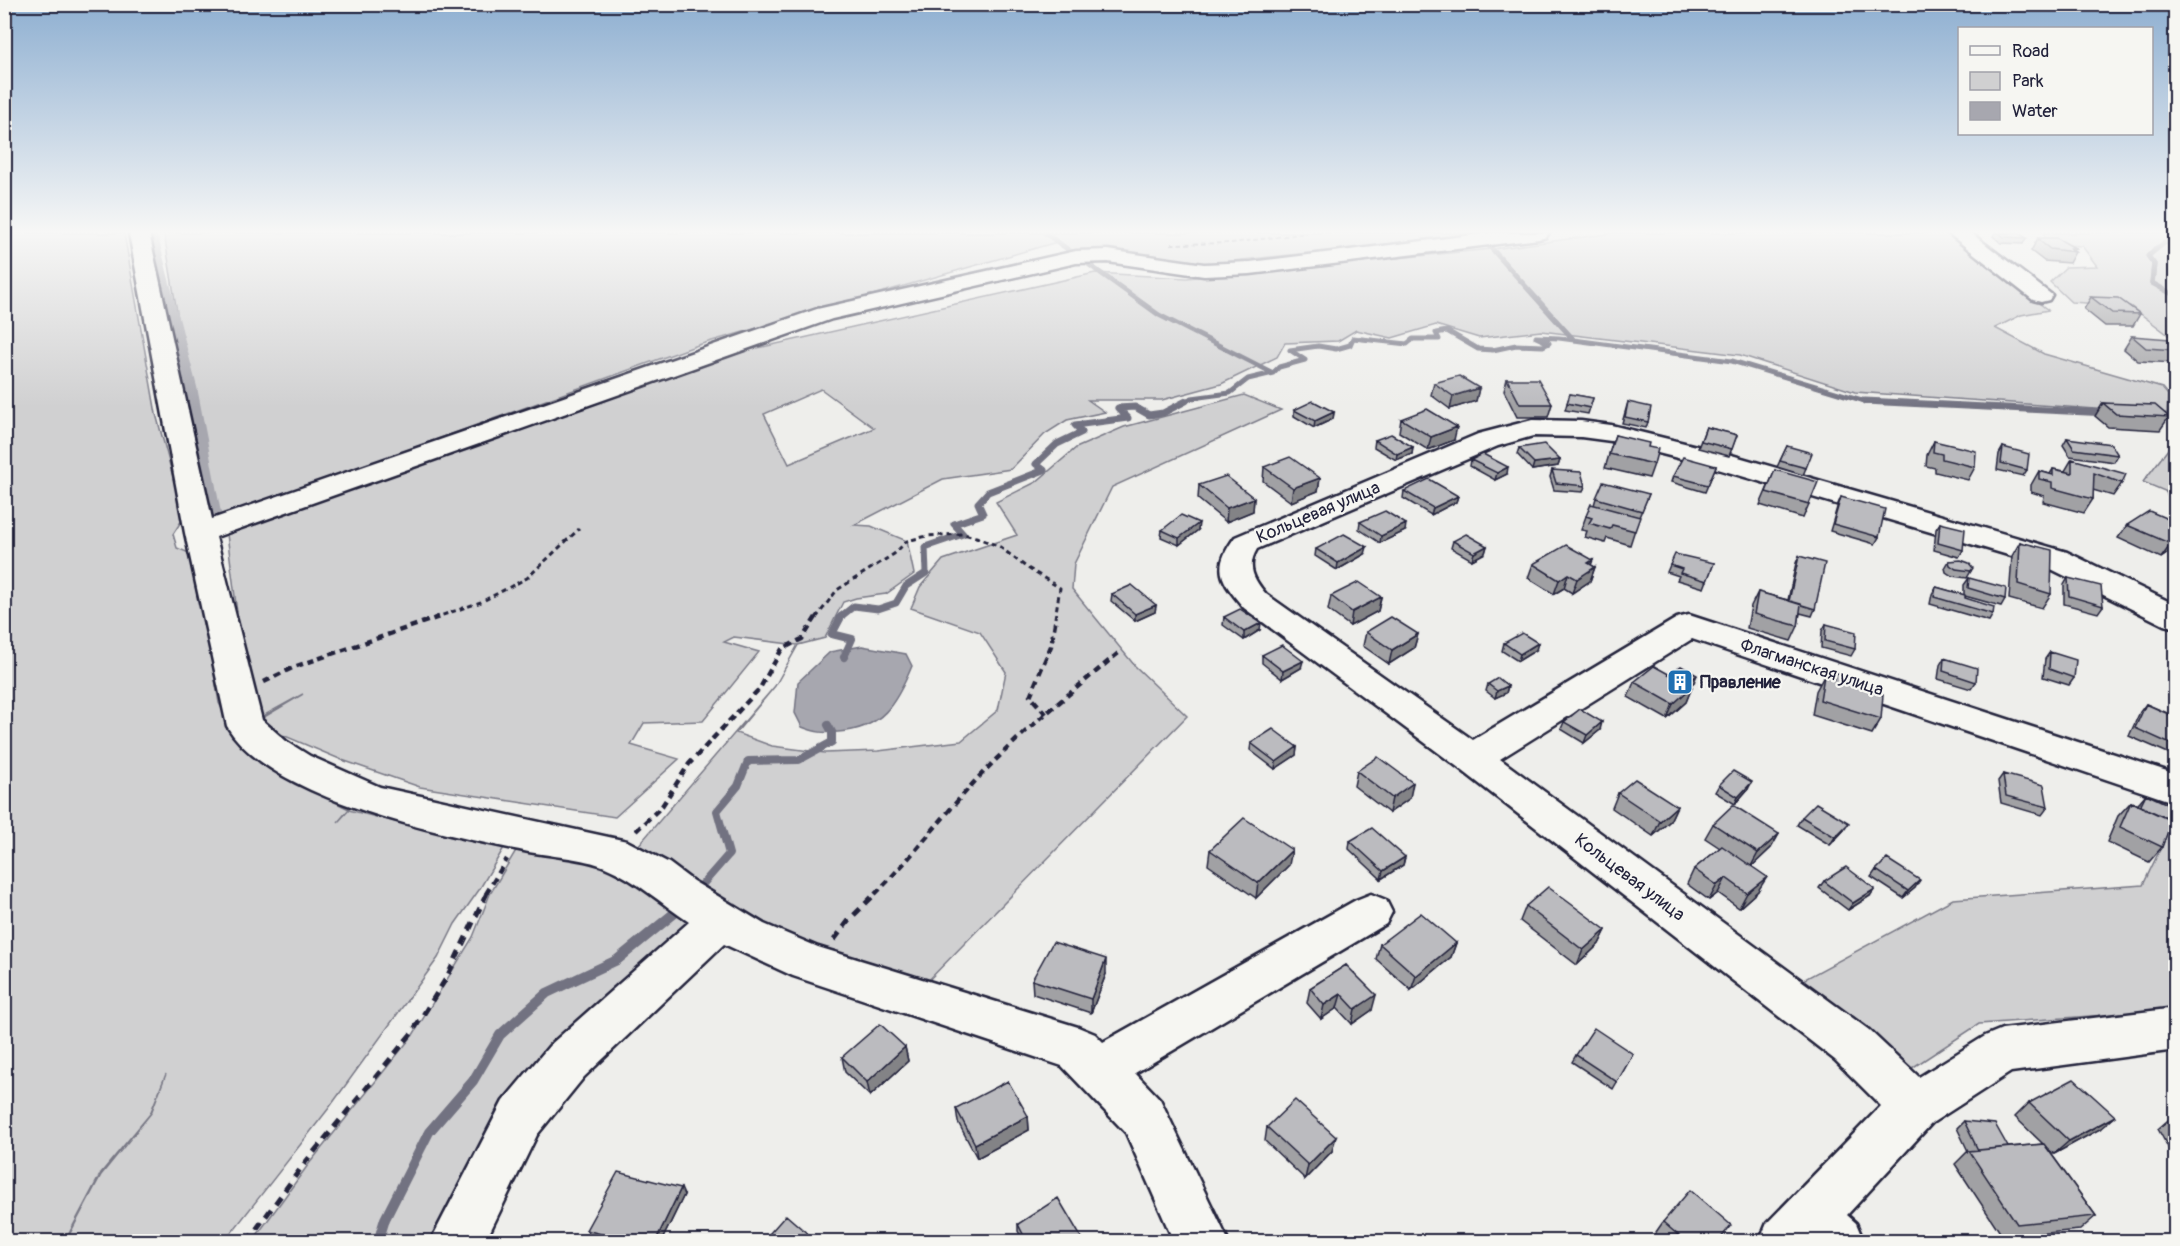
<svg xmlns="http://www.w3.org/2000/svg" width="2180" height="1246" viewBox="0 0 2180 1246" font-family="Pangolin,sans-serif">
	<rect width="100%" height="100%" fill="#eeeeeb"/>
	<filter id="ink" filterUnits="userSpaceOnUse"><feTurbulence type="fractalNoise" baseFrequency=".0167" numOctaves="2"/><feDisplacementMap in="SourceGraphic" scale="12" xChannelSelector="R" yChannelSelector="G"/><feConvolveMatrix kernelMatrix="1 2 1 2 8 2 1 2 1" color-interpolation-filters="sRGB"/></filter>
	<g filter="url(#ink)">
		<path fill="#d0d0d1" stroke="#797986" stroke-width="1.5" fill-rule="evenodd" d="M5,233H124L156,414L184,517L173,534L177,548L194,555L219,703L233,730L253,752L296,783L349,809L338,822L349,810L439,833L505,846L479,890L455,924L438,958L329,1108L225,1241H66L101,1175L151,1113L166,1074L150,1114L101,1173L65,1241L5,1242Z
			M164,233H1498L1185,266L1095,263L1057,242L698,345L211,521Z
			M1614,233H1947L2048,310L2021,315L1995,328L2044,354L2162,388L2168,395L2167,414L1855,392L1740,355L1541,331L1479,338L1436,325L1392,338L1356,330L1338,341L1285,343L1277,357L1221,384L1162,400H1088L1105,412L1067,420L1045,434L1011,469L943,479L854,525L871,526L907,541L914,574L886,594L856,598L843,602L825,638L798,645L775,686L736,733L772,746L825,753L878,751L961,741L998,710L1006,672L980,632L911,608L920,587L943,560L1017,535L996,502L1036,482L1076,448L1124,427L1244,395L1281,410L1112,487L1074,564L1072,589L1135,666L1187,716L923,986L802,945L708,895L637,847L775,686L798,645L734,637L724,642L759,652L703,721L644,723L631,745L679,759L615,817L420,787L342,760L254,723L303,694L254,721L247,691L227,534L713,358L1095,273L1187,278L1492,249ZM821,389L874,428L789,464L764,414Z
			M2043,233H2175V295L2154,283L2156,264L2150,256L2157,248L2173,239L2154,247L2147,255L2152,264L2150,283L2175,297V340L2130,306L2071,302L2050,282L2066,267L2097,266L2082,246L2049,244Z
			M2175,440V506L2165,491L2143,482Z
			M2175,818V1010L1979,1024L1912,1068L1801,981L1953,899L2143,885Z
			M518,847L608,863L709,926L565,1057L451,1241L252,1242L308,1165L413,1035L473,937L490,894Z"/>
		<path fill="#a7a7af" stroke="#727281" stroke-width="1.5" d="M862,646L906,654L912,666C896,704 882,729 838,732C822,733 818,733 802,727L795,713L798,682L830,652Z"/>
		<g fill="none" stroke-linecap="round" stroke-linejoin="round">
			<path stroke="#727281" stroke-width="5" d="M1045,233L1159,315L1273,373
				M1474,233L1492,249L1573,339
				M2176,240L2164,243L2148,256L2154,264L2152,283L2176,296
				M1183,402L1192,398L1230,393L1248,379L1273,373L1279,367L1305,360L1290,350L1318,346L1336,349L1350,345L1353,338L1407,344L1413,339H1439L1436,333L1447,331L1478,349L1493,350L1516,345L1543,346L1549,343L1536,337L1559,338L1732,361L1865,401L1895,402"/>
			<path stroke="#727281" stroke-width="7" d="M1865,401L2108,413
				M2159,416H2176
				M839,618L854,606L878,609L896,603L906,586L926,573L925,547L963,534L954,524L983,514L978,503L988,492L1044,470L1036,464L1057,444L1082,432L1075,425L1128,418L1118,408L1135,407L1149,415L1163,413L1186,401"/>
			<path stroke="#727281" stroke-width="8" d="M841,617L832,634L852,639L844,657
				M694,894L729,854L717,811L738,786L748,761L799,760L832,742V732L828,725"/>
			<path stroke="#727281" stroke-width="10" d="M378,1242L385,1219L429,1132L473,1081L500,1035L547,993L617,960L682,907"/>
			<path fill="#a7a7af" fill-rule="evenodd" d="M141,233H157L197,387L221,513L217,518L209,520L201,518L197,513L177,387Z"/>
			<g stroke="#22223b" stroke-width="5">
				<path id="minor" d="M129,233H149L212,519L817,309L1076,251L1108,250L1204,264L1250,262L1489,233H1549L1546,237L1539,239L1250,274L1204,276L1108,262L1076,263L832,319L216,537L262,720L286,741L310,756L380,787L627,841L669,863L693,881L764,924L818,947L1078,1027L1095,1034L1103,1042L1356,900L1371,894L1386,900L1392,912L1386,924L1135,1073L1160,1099L1229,1242H1174L1126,1133L1062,1066L793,976L724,944L584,1077L537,1135L485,1242H430L503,1101L550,1045L689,922C662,904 636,880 605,867C585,858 547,856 524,851C445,835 269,799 227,726L185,533Z
					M1948,233H1971L2052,295L2049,300L2041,302L2033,300Z
					M1532,420L1581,421L1611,425L1721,452L2067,552L2176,605V628L2164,625L2045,566L1701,464L1611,441L1581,437L1533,436L1498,446L1257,549C1246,567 1254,580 1266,594L1473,740L1677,618L1689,615L2176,774V803L1692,639L1500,759L1869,1030L1919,1077L1985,1036L2002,1029L2176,1008V1050L2011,1072L1932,1123L1847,1215L1856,1223L1864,1242H1759L1767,1223L1881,1106L1835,1060L1459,768L1244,608C1220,580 1212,568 1235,537L1478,434Z"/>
			</g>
			<path stroke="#22223b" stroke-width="2" stroke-dasharray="4.5 3" stroke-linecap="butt" d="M1171,244L1231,243L1307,233"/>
			<path stroke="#22223b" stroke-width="3" stroke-dasharray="5 4" stroke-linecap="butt" d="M2172,415V426L2176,434
				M434,618L481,602L527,578L579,529
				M816,618L837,590L894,554L907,541L927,536L963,534L976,537L1000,547L1026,567L1060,588L1055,618"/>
			<path stroke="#22223b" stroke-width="4.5" stroke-dasharray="7 5" stroke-linecap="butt" d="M264,682L294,667L439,617
				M1046,714L1030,696L1051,646L1056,617
				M636,831L662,806L689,764L760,688L782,649L802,639L816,617
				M486,894L507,859
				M875,894C912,857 943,816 978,778C1022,731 1073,691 1122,650"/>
			<path stroke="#22223b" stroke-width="5" stroke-dasharray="9 7" stroke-linecap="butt" d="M834,940L850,919L876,893
				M247,1242L304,1164L411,1034L447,977L487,893"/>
			<use href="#minor" fill="#f6f6f2" fill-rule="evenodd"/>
		</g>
		<path fill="#a1a1a4" stroke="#22223b" stroke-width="1.5" d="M1995,233H2019L2026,238L2023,244L2001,243L1993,236Z
			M2038,238L2075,248L2073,250L2075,252L2069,263L2044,261L2031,251Z
			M2091,297L2140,314L2133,326H2105L2084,309Z
			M2132,336L2175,343V363L2138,361L2124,349Z
			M1507,379L1552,404L1548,417H1517L1504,391Z
			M1434,383L1479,388L1476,401L1450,409L1431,395Z
			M1570,394L1593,398L1588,414L1565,410Z
			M1628,402L1648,422L1646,428L1622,423Z
			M2103,403L2169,417L2160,430L2108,427L2095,416Z
			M1294,410L1334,412L1333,419L1314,428L1294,416Z
			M1401,419L1454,440L1428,450L1399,432Z
			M1706,427L1737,435L1729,456L1698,448Z
			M1615,435L1648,447L1654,464L1649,478L1605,468Z
			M2067,438L2118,455L2114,462L2070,456L2063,445Z
			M1375,440L1413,447L1412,454L1396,460L1374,447Z
			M1934,441L1975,467L1968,480L1935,472V468L1926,466L1927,455Z
			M1787,446L1806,468L1803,475L1777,467Z
			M2003,447L2027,470L2023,476L1997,470L1999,454Z
			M1519,448L1560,460L1558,466L1532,470L1517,454Z
			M2072,459L2122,483L2113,496L2093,490V499L2084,513L2043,502L2044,496L2031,492V485L2039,471L2050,474L2053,469L2065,471Z
			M1471,460L1507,474L1495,480L1470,466Z
			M1716,466L1705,492L1671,482L1673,476Z
			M1264,467L1320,478L1318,491L1291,502L1263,481Z
			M1552,470L1585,486L1583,492L1554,490L1550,477Z
			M1775,470L1809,504L1803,518L1760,505Z
			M1199,485L1254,498L1253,511L1226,522L1198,499Z
			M1404,491L1458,496L1456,502L1431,515L1403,498Z
			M1649,494L1639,517L1630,545L1607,538L1605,543L1585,537L1587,531L1581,530L1586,516L1594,505L1596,498Z
			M1841,497L1879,537L1875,544L1830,531L1838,504Z
			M1360,522L1405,531L1380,543L1359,529Z
			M2175,522V548L2161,558L2118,538L2127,525Z
			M1940,523L1963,550L1959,557L1934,550L1936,529Z
			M1162,530H1198L1179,545L1161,537Z
			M1453,541L1487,546L1485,553L1472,560L1451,548Z
			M2020,542L2051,594L2042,608L2009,599L2012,556Z
			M1316,549L1365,554L1337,570L1315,556Z
			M1799,556L1815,609L1812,616L1800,613L1798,626L1791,641L1747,628L1751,606L1758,592L1788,600L1796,563Z
			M1949,561L1971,571L1967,578L1952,576L1946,572L1945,568Z
			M1714,563L1704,588L1677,580L1679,576L1667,572L1670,565Z
			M1533,564L1591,565L1595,567L1590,581L1572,593L1564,588L1554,594L1528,578Z
			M1969,578L2005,599L2001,606L1965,596V598L1993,614L1989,621L1930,604L1932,594L1936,587L1964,595V585Z
			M2068,578L2103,606L2098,613L2064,604V585Z
			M1112,594L1156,605L1155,612L1135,621L1111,601Z
			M1331,596L1381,597L1378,611L1350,626L1328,610Z
			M1224,617L1260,630L1244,640L1223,625Z
			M1826,624L1855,649L1851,656L1821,648L1822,631Z
			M1366,632L1418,634L1414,648L1389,664L1363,646Z
			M1504,643L1536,650L1518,661L1502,651Z
			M2050,652L2074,678L2069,685L2043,677L2045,659Z
			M1262,655L1301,668L1282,679L1262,663Z
			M1944,658L1976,682L1971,689L1938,679L1940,665Z
			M1835,672L1856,686L1881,719L1872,734L1812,715L1816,691L1824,676L1831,679Z
			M1670,675L1694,682L1689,686L1692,687L1686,702L1667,719L1628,697L1634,682Z
			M1488,684L1508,686L1506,693L1495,698L1486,691Z
			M2175,695V756L2129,736L2140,712L2146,704L2172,715L2174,697Z
			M1564,722L1600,730L1584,743L1561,729Z
			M1251,743L1297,747L1296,755L1275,769L1250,750Z
			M1357,771L1410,798L1389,813L1354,786Z
			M2003,774L2048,807L2042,815L2001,803L1998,781Z
			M1719,785L1748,789L1735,804L1715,792Z
			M1618,793L1677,806L1670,821L1653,836L1612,808Z
			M2146,794L2169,819L2162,847L2149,862L2107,842L2118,816L2131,802L2138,805L2140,801Z
			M1802,817L1844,830L1830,845L1797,825Z
			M1713,824L1779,834L1771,848L1752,866L1758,891L1739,908L1718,893L1709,900L1687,884L1694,869L1720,848L1705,838Z
			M1350,841L1405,857L1403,865L1381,879L1349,849Z
			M1210,850L1289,865L1256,898L1208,865Z
			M1876,870L1915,888L1903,898L1871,877Z
			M1824,881L1870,896L1848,910L1819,888Z
			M1526,906L1606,930L1599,944L1577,965L1520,921Z
			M1456,943L1451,957L1411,990L1376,959L1380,944Z
			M1346,965L1372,1010L1352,1024L1337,1008L1321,1019L1307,1003L1310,988Z
			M1106,974L1091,1013L1033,994L1032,980Z
			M905,1047L908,1061L870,1096L845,1072L842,1057Z
			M1633,1054L1613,1089L1572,1062L1576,1055Z
			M2029,1103L2100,1129L2054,1154L2047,1148L2096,1216L2080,1230L2003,1237L1955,1164L1968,1151L1957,1128L1964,1121L2008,1147L2043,1144L2015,1117Z
			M956,1108L1028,1116L1029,1130L977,1158L958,1122Z
			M2174,1115H2175V1160L2158,1129Z
			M1267,1127L1332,1151L1305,1179L1265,1141Z
			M684,1195L661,1242H610L591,1236L586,1230Z
			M1663,1222L1718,1242H1662L1654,1235Z
			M1018,1224L1084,1242H1024L1018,1231Z"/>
		<path fill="#838386" stroke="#22223b" stroke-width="1.5" d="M1479,388L1476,401L1450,409L1453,396Z
			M1334,412L1333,419L1314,428L1315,421Z
			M1457,427L1454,440L1428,450L1431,437Z
			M1413,447L1412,454L1396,460L1397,454Z
			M1560,460L1558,466L1532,470L1534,463Z
			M1508,467L1507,474L1495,480L1497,473Z
			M1320,478L1318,491L1291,502L1293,488Z
			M1458,496L1456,502L1431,515L1433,508Z
			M1254,498L1253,511L1226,522L1227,508Z
			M1199,523L1198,530L1179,545V538Z
			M1406,524L1405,531L1380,543L1381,536Z
			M2175,541V548L2161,558L2171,544Z
			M1487,546L1485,553L1472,560L1474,553Z
			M1367,547L1365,554L1337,570L1338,563Z
			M1593,560L1589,571L1595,567L1590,581L1572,593L1577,579L1588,563Z
			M1568,574L1564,588L1554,594L1559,580Z
			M1381,597L1378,611L1350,626L1352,612Z
			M1156,605L1155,612L1135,621V614Z
			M1261,623L1260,630L1244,640V632Z
			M1418,634L1414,648L1389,664L1392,650Z
			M1538,643L1536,650L1518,661L1520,654Z
			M1303,661L1301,668L1282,679L1283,671Z
			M1697,675L1694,682L1683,692L1686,684Z
			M1508,686L1506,693L1495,698L1497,691Z
			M1692,687L1686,702L1667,719L1673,704Z
			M1602,722L1600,730L1584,743L1587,735Z
			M1297,747L1296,755L1275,769L1276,762Z
			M1752,782L1748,789L1735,804L1738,797Z
			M1413,783L1410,798L1389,813L1392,798Z
			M1677,806L1670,821L1653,836L1660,821Z
			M1849,823L1844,830L1830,845L1835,837Z
			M1779,834L1771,848L1750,868L1758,853Z
			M1292,850L1289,865L1256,898L1258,883Z
			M1405,857L1403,865L1381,879L1383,871Z
			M1767,877L1758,891L1739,908L1747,893Z
			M1726,878L1718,893L1709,900L1717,885Z
			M1920,880L1915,888L1903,898L1908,891Z
			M1875,889L1870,896L1848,910L1853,903Z
			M1606,930L1599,944L1577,965L1583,950Z
			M1456,943L1451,957L1411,990L1416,976Z
			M1106,959V974L1091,1013V999Z
			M1341,994L1337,1008L1321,1019L1324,1005Z
			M1376,995L1372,1010L1352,1024L1355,1009Z
			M905,1047L908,1061L870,1096L867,1082Z
			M1028,1116L1029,1130L977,1158L975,1144Z
			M2115,1116L2100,1129L2054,1154L2069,1141Z
			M1336,1137L1332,1151L1305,1179L1308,1165Z
			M681,1188L684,1195L661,1242H655Z"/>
		<path fill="#bbbbbf" stroke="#22223b" stroke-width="1.5" d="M1999,233H2019L2026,238L2004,237Z
			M2038,238H2057L2075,248H2070L2075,252L2050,249L2037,239L2040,240Z
			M2091,297L2118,298L2140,314L2112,313Z
			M2132,336L2170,339L2175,343V350L2146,348Z
			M1459,376L1479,388L1453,396L1434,383Z
			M1507,379H1538L1552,404H1520Z
			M1570,394L1593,398L1590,408L1567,403Z
			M1313,401L1334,412L1315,421L1294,410Z
			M1628,402L1651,407L1648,422L1625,417Z
			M2103,403L2155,405L2169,417L2116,414Z
			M1427,409L1457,427L1431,437L1401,419Z
			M1706,427L1737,435L1732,449L1701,441Z
			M1391,434L1413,447L1397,454L1375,440Z
			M1615,435L1649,443L1648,447L1658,449L1654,464L1609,454Z
			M2067,438L2111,444L2118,455L2074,449Z
			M1934,441L1976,451L1975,467L1942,459V454L1933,452Z
			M1544,444L1560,460L1534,463L1519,448Z
			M1787,446L1812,453L1806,468L1780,461Z
			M2003,447L2029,454L2027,470L2001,463Z
			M1483,454L1508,467L1497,473L1471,460Z
			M1290,457L1320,478L1293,488L1264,467Z
			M1683,457L1716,466L1708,485L1673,476Z
			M2072,459L2126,474L2122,483L2094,473L2093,499L2052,488V482L2039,479V471L2053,475V469L2072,473Z
			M1552,470L1581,472L1585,486L1556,483Z
			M1775,470L1818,482L1809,504L1766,492Z
			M1226,476L1254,498L1227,508L1199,485Z
			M1429,479L1458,496L1433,508L1404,491Z
			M1603,482L1649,494L1642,511L1596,498Z
			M1841,497L1885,509L1879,537L1833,524Z
			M1591,504L1640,517L1635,531L1612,525L1610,529L1589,523L1592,518L1586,516Z
			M1385,511L1406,524L1381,536L1360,522Z
			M2149,511L2175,522V541L2171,544L2127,525Z
			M1181,515L1199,523L1179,538L1162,530Z
			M1940,523L1965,529L1963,550L1938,543Z
			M1344,534L1367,547L1338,563L1316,549Z
			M1466,534L1487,546L1474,553L1453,541Z
			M2020,542L2052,550L2051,594L2018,584Z
			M1566,545L1593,560L1588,563L1595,567L1577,579L1568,574L1559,580L1533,564Z
			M1675,554L1714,563L1707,581L1680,573L1682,569L1670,565Z
			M1799,556L1825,563L1815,609L1789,601Z
			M1961,560L1969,563L1973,568L1971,571L1956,569L1950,565L1949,561Z
			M1969,578L2006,588L2005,599L1968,588Z
			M2068,578L2101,586L2103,606L2069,596Z
			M1359,582L1381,597L1352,612L1331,596Z
			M1132,585L1156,605L1135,614L1112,594Z
			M1936,587L1965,595V598L1994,607L1993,614L1934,597Z
			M1758,592L1801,604L1798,626L1754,614Z
			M1240,609L1261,623L1244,632L1224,617Z
			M1391,617L1418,634L1392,650L1366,632Z
			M1826,624L1856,632L1855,649L1825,641Z
			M1522,633L1538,643L1520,654L1504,643Z
			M1282,645L1303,661L1283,671L1262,655Z
			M2050,652L2076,660L2074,678L2049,669Z
			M1944,658L1977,668L1976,682L1943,671Z
			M1654,666L1692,687L1673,704L1634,682Z
			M1681,666L1697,675L1686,684L1670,675Z
			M1835,672L1857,679L1856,686L1883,695L1881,719L1820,700L1824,676L1834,679Z
			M1498,678L1508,686L1497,691L1488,684Z
			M2146,704L2175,717V746L2135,728Z
			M1580,709L1602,722L1587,735L1564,722Z
			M1273,729L1297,747L1276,762L1251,743Z
			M1378,757L1413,783L1392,798L1357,771Z
			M1733,771L1752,782L1738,797L1719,785Z
			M2003,774L2044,785L2048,807L2006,796Z
			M1635,779L1677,806L1660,821L1618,793Z
			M2146,794L2174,807L2169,819L2140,806Z
			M2131,802L2172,821L2162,847L2120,827Z
			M1816,803L1849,823L1835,837L1802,817Z
			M1733,805L1779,834L1758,853L1713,824Z
			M1244,818L1292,850L1258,883L1210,850Z
			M1372,828L1405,857L1383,871L1350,841Z
			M1722,846L1767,877L1747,893L1726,878L1717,885L1694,869Z
			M1887,859L1920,880L1908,891L1876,870Z
			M1846,867L1875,889L1853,903L1824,881Z
			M1548,887L1606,930L1583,950L1526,906Z
			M1421,913L1456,943L1416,976L1380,944Z
			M1053,942L1106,959L1091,999L1032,980Z
			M1346,965L1376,995L1355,1009L1341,994L1324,1005L1310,988Z
			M880,1024L905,1047L867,1082L842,1057Z
			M1594,1028L1633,1054L1617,1082L1576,1055Z
			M2074,1079L2115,1116L2069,1141L2029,1103Z
			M1008,1081L1028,1116L975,1144L956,1108Z
			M1295,1100L1336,1137L1308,1165L1267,1127Z
			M1964,1121L1995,1124L2008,1147L1978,1150Z
			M2044,1144L2096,1216L2017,1224L1969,1151Z
			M618,1172L681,1188L655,1242H631L586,1230Z
			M1690,1190L1731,1225L1718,1242H1686L1663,1222Z
			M1058,1198L1084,1242H1027L1018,1224Z
			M786,1215L817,1242H762Z"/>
	</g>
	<linearGradient id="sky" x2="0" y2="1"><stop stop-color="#8eafd1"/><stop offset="0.57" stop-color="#f7f7f6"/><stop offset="1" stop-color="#f7f7f6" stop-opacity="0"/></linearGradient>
	<rect width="2180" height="407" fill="url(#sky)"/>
	<defs>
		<g id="building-square" transform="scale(1.35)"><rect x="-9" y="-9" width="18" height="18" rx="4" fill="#1f6fb2" stroke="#f6f6f2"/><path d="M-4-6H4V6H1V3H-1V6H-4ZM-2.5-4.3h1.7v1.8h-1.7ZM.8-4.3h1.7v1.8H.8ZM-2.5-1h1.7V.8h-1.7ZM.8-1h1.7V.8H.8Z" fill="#fff"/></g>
	</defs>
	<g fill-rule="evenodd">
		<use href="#building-square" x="1680" y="682"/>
	</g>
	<g text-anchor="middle" stroke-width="4.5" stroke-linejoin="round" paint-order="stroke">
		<g font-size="18" fill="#22223b" stroke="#f6f6f2">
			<text transform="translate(1318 512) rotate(-23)" y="6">Кольцевая улица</text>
			<text transform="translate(1812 667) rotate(18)" y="6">Флагманская улица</text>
			<text transform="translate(1630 877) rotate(37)" y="6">Кольцевая улица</text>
		</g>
		<g font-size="18" font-weight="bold" fill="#22223b" stroke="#f6f6f2" text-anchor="start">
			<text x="1700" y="688">Правление</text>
		</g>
	</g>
	<rect width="2180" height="1246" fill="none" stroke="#f6f6f2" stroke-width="24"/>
	<rect x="12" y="12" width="2156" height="1222" fill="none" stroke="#22223b" stroke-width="2" filter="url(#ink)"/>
	<rect x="1958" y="27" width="195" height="108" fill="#f6f6f2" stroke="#a1a1a9" stroke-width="1.5"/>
	<rect x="1970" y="46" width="30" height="9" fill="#f6f6f2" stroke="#a1a1a9" stroke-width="1.5"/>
	<text x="2012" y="57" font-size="18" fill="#22223b">Road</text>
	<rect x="1970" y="72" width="30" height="18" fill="#d0d0d1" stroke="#a1a1a9" stroke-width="1.5"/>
	<text x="2012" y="87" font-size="18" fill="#22223b">Park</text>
	<rect x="1970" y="102" width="30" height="18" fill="#a7a7af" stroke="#a1a1a9" stroke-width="1.5"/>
	<text x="2012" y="117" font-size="18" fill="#22223b">Water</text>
</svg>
